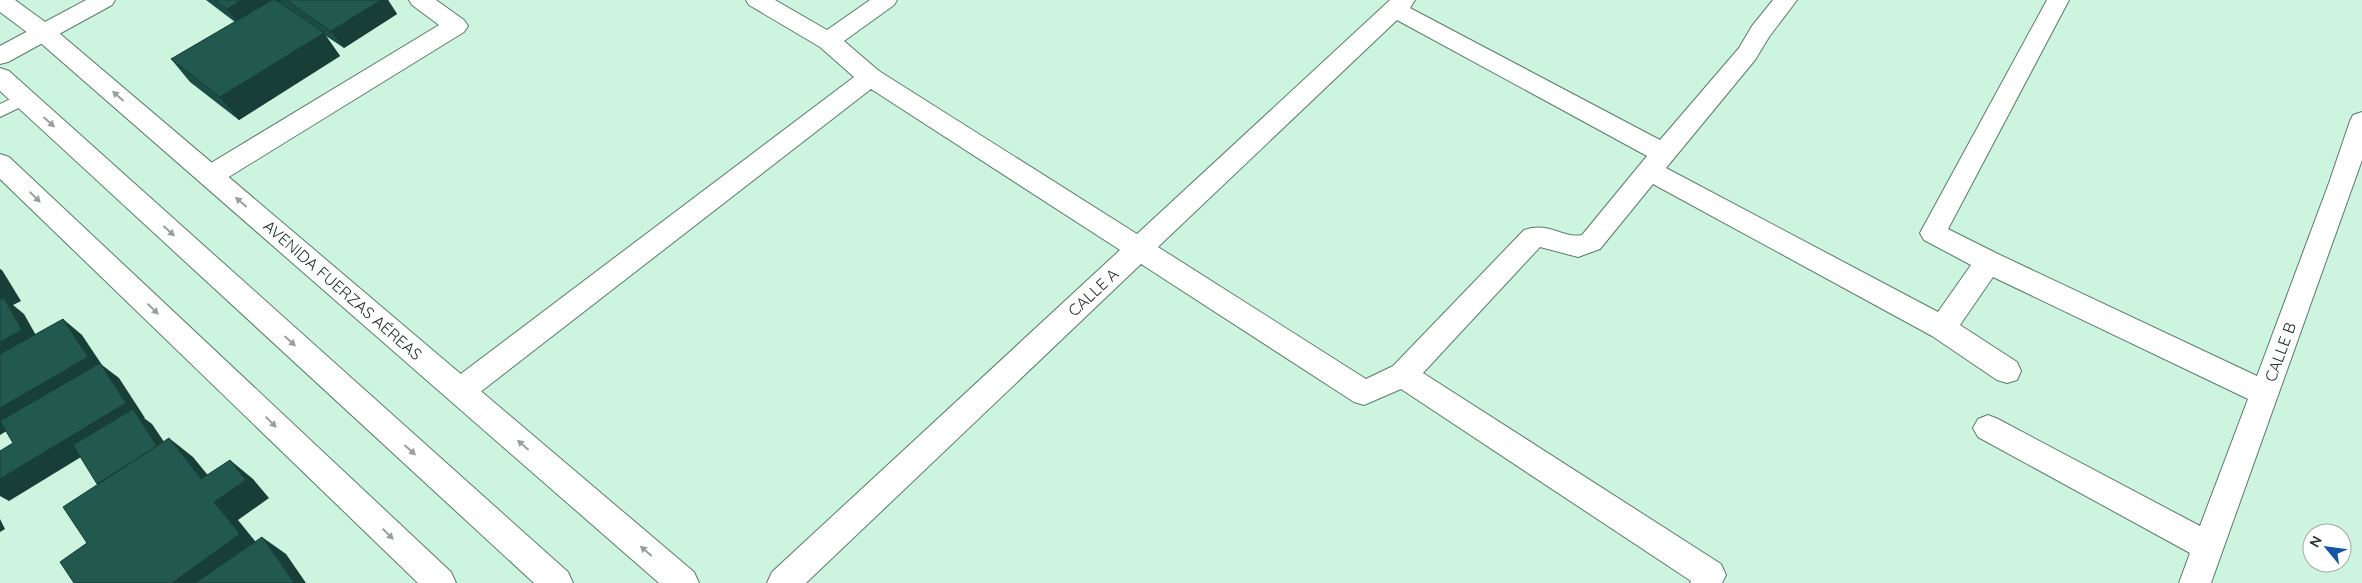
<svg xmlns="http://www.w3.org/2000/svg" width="2362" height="583" viewBox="0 0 2362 583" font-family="Quicksand,sans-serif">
	<rect width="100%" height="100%" fill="#cdf4de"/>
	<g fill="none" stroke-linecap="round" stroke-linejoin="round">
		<g stroke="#597c69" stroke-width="2">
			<path id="service" d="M23,93L29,95L31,99L29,103L0,117V104Z"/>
		</g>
		<g stroke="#597c69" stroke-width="2">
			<path id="minor" d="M86,0H115L112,5L8,62L0,64V46Z
				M409,0H436L464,20L468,26L464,32L219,183L210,186L201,183L197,176L201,169L439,25L412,5Z
				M746,0H775L827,30L870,0H897L894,5L844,41L879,71L1137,234L1390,0H1415L1410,8L1660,140L1739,48L1752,26L1773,0H1797L1769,37L1755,60L1666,168L1938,312L1971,265L1924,240L1920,233L2047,0H2069L1948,229L1998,254L2257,376L2329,183L2350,121L2353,115L2362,112V160L2211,583H2179L2190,553L1978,437L1973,428L1978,419L1988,415L1998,419L2200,526L2248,399L1993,277L1960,325L2017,362L2021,371L2017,380L2007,383L1997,380L1932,336L1653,184L1600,249L1578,257L1540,247L1423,373L1721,564L1726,575L1722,583H1690L1691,581L1401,389L1364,405L1354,402L1141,264L806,583H767L772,572L1120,250L871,89L470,400L460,403L450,400L445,391L450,382L854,77L820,47L749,5ZM1397,20L1647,156L1582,235C1563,239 1549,221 1524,230L1393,366L1366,379L1158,247Z
				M0,154L9,157L451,572L456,583H418L0,179Z"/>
		</g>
		<g stroke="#597c69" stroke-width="2">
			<path id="tertiary" d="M0,0H15L52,27L694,572L699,583H659L36,39L0,12Z
				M0,68L9,71L568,572L573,583H534L0,91Z"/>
		</g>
		<use href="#service" fill="#fff" fill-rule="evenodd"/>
		<use href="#minor" fill="#fff" fill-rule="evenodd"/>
		<use href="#tertiary" fill="#fff" fill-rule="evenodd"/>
	</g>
	<path fill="#1c4d44" d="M206,0H388L397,14L344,48L326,36L340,56L239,120L190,82L171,59L235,22Z"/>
	<path fill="#173e37" d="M242,0H280L282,2L241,26L227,9Z
		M381,0H388L397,14L344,48L331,31Z
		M324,33L340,56L239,120L220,97Z
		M0,269L2,270L21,301L13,305L24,314L42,346L0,369Z
		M63,319L82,335L102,365L119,378L145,418H144L152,424L177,461L117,498L97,484L140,421L9,501L0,496V479L106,372L0,435V408Z
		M169,438L193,457L224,495L230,460L253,479L269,498L238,520L264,552L221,583H172L214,502L201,479Z
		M0,519L5,529L0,532Z
		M262,537L286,554L306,583H294Z"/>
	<path fill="#21594f" stroke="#173e37" d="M215,0H242L227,9Z
		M272,0H276L324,33L220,97L171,59Z
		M286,0H381L331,31Z
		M4,298L22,330L0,342V300Z
		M63,319L88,357L0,408V354Z
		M100,363L126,403L0,479V451L13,443L0,421Z
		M133,409L157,446L97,484L73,445Z
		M169,438L201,479L230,460L246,480L214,502L240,534L172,583H74L60,562L87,543L63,507Z
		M262,537L294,583H195Z"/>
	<defs><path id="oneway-solid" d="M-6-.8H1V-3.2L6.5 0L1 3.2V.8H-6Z" transform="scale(1.25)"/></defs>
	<g fill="#99a09c">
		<use href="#oneway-solid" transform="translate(118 96) rotate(-139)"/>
		<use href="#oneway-solid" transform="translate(49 122) rotate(42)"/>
		<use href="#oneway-solid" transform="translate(35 197) rotate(44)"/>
		<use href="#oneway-solid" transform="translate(241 202) rotate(-139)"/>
		<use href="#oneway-solid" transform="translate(169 231) rotate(42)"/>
		<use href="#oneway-solid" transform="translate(153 309) rotate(44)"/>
		<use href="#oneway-solid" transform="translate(290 341) rotate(42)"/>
		<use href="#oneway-solid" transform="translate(271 422) rotate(44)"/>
		<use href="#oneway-solid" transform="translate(523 445) rotate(-139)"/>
		<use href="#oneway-solid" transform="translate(410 450) rotate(42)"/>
		<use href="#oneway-solid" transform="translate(388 534) rotate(44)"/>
		<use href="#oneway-solid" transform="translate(646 551) rotate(-139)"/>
	</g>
	<g text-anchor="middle" stroke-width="5" stroke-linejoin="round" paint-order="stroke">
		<g font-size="16" fill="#1c2b23" stroke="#fff">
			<text transform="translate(343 290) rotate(41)" y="6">AVENIDA FUERZAS AÉREAS</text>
			<text transform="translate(1093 292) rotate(-43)" y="6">CALLE A</text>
			<text transform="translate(2280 352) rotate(-70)" y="6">CALLE B</text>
		</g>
	</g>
	<g transform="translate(2327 548) rotate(299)"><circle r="24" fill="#ffffff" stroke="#a4aaa7"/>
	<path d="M0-4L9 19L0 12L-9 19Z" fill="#1654a4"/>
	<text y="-8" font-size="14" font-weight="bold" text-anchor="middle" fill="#1c2b23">N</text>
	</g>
</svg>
